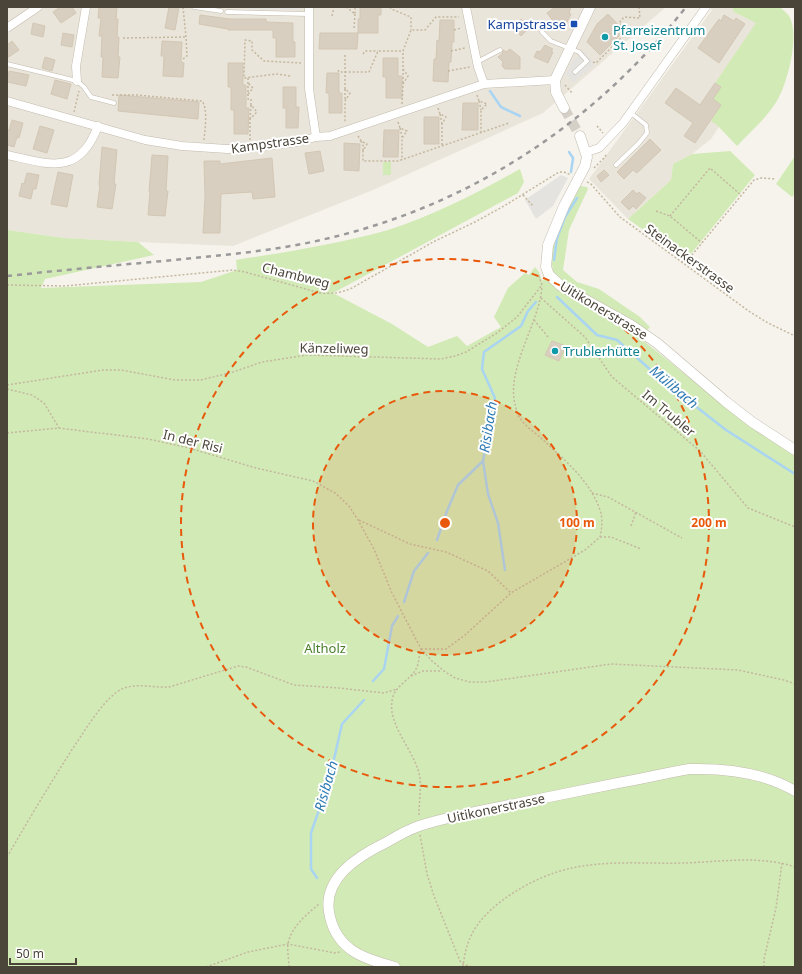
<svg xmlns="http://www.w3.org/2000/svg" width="802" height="974" viewBox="0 0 802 974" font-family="'Noto Sans',sans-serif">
	<rect width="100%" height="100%" fill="#f6f3ec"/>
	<path fill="#eae5da" d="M7,7H666L543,113L373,190L233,246L138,242L64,238L7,230Z
		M709,7H732L734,12L757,23L715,83L735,102L711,139L692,154L673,164L671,180L628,219L589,179L712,10Z"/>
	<path fill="#d2eab5" d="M732,7H780C783,10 787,13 789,16C800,34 788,81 778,99C768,117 751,131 737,146L717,125L711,121L721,105L707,95L717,93L721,87L715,83L756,23L734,12Z
		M730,151L755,175L686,260L628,219L671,180L673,164L692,154Z
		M795,156V193L792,197L776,184Z
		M383,162H391V175H383Z
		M520,169L524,182L518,193L333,293L392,324L428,347L457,336L467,346L501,327L494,317L508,288L525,273L529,275L535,267L539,272L542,281L553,270L550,254L555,234L580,186L587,187L588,189L569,230L563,270L577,282L599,289L640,317L650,327L640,338L730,410L766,435L795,456V967H7V230L64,238L138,242L154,255L45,279L41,288L201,282L237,270L236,260C287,252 338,244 388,230C433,216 479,192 520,169Z"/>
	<path fill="#e5e3e0" d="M235,7H298V10L250,9Z
		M584,52L595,64L573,83L566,74L572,61Z
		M561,175L568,178L553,206L536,219L525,200Z"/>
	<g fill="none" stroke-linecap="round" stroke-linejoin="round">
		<path stroke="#a9d4f2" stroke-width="2.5" d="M490,91L501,107L520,116
			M569,152L573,158L571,172
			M554,260L557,238L565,217L577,198
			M557,297L597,335L617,340L662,380L726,430L795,474
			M483,461L488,494L498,523L505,570
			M437,540L447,511L458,485L483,461L495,398L482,369L484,352L521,326L528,311L536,302
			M404,602L414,571L428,553
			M373,681L384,669L392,626L398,616
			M317,878L311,869V833L329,781L342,724L364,700"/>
	</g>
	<path fill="#d8cfc1" stroke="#d3c7b4" d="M60,7H72L76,13L61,23L53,12Z
		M99,7H117L116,19H118L117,37H119L118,57H120L118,78L102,77L103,57H101L102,36H99L101,18H98Z
		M169,7H179L175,30L165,28Z
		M360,7H381V15H378V33H358V19H360Z
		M555,7H571L569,13L571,14L565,26L554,22L547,13Z
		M608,14L624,31L600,55L587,42L597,24Z
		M200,15L230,19H266V22L293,23V42H295V57H276V38H273V30H228V29L199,24Z
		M724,15L734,21L736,18L745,24L719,63L698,48L719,19L721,21Z
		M521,19L529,28L521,36L513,28Z
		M440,20H454V42H452L451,62H449L448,82L433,81L434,59H436L437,40L439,41Z
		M33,23L45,26L43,37L31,34Z
		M63,33L74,35L72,47L61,45Z
		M320,33H358L357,49H319Z
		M12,41L19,50L7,58V45Z
		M162,41L182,42L181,62L184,63L183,77L163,76L164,56H161Z
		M545,45L553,49L551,51L553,52L548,63L534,57L537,51L540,52Z
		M510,49L520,57V69H505L502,66L503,62L498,57L502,54L503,50L506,52Z
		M45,57L55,60L52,71L42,68Z
		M383,58H398V76H402V98H386V77H383Z
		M228,63H243V85H246V108H249L248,134H234V110H231V87H228Z
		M9,71L29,75L26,86L7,82Z
		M327,73H339V93H342V113H329V93H326Z
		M55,80L71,84L67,99L51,94Z
		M715,83L721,87L713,99L721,105L695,143L684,136L693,123L665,103L676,88L700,105Z
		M283,87H296V107H299L298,128H286V108H283Z
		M119,95L199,102L198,119L118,111Z
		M463,103H478V130H462Z
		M424,117H439V144H424Z
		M12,120L23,123L19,138L17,137L14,147L7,145V130H9Z
		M40,126L54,130L47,153L33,149Z
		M384,130H399L398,157H383Z
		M650,139L661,150L637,173L633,170L624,179L617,172Z
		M344,143L360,144L359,171L344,170Z
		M102,147L117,150L114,184H116L112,209L97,207L100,185H99Z
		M320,151L324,171L309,174L305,153Z
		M152,155L168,156L166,191H168L165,216L148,215L150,192H149Z
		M272,158L275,197L253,199L252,192L221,194L220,233H203L205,197L204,161H220V164Z
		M604,170L609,175L601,182L597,176Z
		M58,172L73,175L67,207L51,204Z
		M27,173L39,175L36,189H33L31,199L19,196L22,183L24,184Z
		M633,190L637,194L639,192L646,198L636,209L633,206L629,210L621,202Z
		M552,341L566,346L559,361L545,355Z"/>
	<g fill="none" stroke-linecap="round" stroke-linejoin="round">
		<path stroke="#d4d0c8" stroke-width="10" stroke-dasharray="10 5" stroke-linecap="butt" d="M564,108L580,136"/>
		<g stroke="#c2bbae" stroke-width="5">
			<path id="service" d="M194,7L221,11
				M227,12L309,14
				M542,32L551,41L579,52L587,61L575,72
				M477,62L500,50
				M7,64L77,81L84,87L91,97L114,103
				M616,165L638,144L647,133L646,125L631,113"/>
		</g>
		<g stroke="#c2bbae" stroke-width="9">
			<path id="minor" d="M309,7V89L316,137
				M466,7L478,67L484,84
				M7,28L38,7
				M77,81L76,66L86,7
				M7,101L145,140L182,146L227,149L250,148L297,142L316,137L330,136L484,84L555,80
				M587,152L599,148L623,123L706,7
				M7,155C49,164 79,177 98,126"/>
		</g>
		<g stroke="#c2bbae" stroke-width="11">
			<path id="tertiary" d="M564,108L556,92L555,80L590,7
				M580,136L587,157L585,166L564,206L548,245L546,267L549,275L561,286L631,325L657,343L725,401L752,422L795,450
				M395,967C365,959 338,951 330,917C320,879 358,856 387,842C397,836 408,830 419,826C460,813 503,807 544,798C568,793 593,788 618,783C642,779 665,773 689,769C726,768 763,772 795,791"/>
		</g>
		<path stroke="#c4b79f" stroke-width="1.5" stroke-dasharray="2 2" stroke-linecap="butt" d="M346,7L355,14V7
			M390,7L391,9L411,17V30
			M332,16L334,7
			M354,28L355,14
			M454,30L461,28
			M123,38L186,37
			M451,51L465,48
			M363,54L365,51H378
			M345,55V89L350,93L345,101V122
			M183,59L187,56L186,37L183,7
			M593,62L596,63L627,32L619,23L624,17L640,18L639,7
			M338,70L339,72H369L378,51H403L411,30H425L436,17H459
			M448,71L470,67
			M290,76L277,74L244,78L245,40L252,41V50L264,61L301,63
			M248,78V99H251V105L257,112L250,119V140
			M403,83V69
			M565,85L572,93
			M345,89V101
			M248,94L253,88L248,83
			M112,95H137L202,101C208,108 205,131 204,140
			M477,95L479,101L487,104L481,110V133
			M479,101L481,110
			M402,104L403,84L408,76L403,69V51
			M438,108L440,114L446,117L442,124V147
			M74,112L79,91
			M440,114L442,124
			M250,119L251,105
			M398,122L400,128L407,131L402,138V160
			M597,126L603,133
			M400,128L402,137
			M358,136L361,141L367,144L363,151V161H398L509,123
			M361,141L363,145V151
			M594,168L605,157L607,153
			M587,182L591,184L620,217L750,312L768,323L795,336
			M523,195L533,206
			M656,211L670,216L702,243
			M670,216L710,168L741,195
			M682,262L692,255L754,180L761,178L776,179
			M7,285L65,286L233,270L245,272L320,293C332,294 341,293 352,288L435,241L475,222L504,206L559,172H564L571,175
			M541,298L585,337L612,377L700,451L748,508L795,527
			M534,320L548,337
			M7,385L103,370H121L175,380H201L233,372L262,362L307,355L441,359L455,356L466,352L497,333L517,317L542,285L538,274
			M7,389L32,395L44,403L59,428
			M7,433L59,428L148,439L189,448L256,468L313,481L335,493L349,506L358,520L374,549L392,593L421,649L432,661L444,671L455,678L470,682H486L611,664L738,670L784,680L795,684
			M592,493L608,497L682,538
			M359,520L410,544L446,552L488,571L511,593
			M631,526L636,512
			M600,537H611L641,549
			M421,649H446L465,635L511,593L585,550L600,537C602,528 603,519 600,510C590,480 562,458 540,437C534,432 524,425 520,418C517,415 516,408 515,404C506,368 540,322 542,286
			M411,676L423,671H442
			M419,815C419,804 421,790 420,778C416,752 388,727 392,701C393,687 409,681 416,669C419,664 419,655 421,649
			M420,835L427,874L434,896L460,961L463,964L472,967
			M7,857C29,819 51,782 75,745C86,729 106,695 124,688C139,683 154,688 169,687L238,666L246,667L294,685L339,688L384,693L397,689
			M206,967L248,952L288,944L335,953L340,952
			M289,967C289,960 287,951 288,944C291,927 306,915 319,904
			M463,967C464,957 466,947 470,938C484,904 537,875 572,868C608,860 647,864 684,863C720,862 760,855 795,867
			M764,967V959L776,908L782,863"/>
		<use href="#service" stroke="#fff" stroke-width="4"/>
		<use href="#minor" stroke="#fff" stroke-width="8"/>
		<use href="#tertiary" stroke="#fff" stroke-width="10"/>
		<path stroke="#9a9a9a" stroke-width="2.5" stroke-dasharray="5 5" stroke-linecap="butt" d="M7,276C63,270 118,265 174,260C223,255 273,251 321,240C468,207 593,125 686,7"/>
	</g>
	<circle cx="445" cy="523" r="132" fill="#e8590c" fill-opacity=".12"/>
	<g fill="none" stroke="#e8590c" stroke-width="2" stroke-dasharray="7 5">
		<circle cx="445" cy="523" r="132"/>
		<circle cx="445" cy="523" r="264"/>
	</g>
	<rect fill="#1a4fb4" stroke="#fff" stroke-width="1.5" x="570" y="20" width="8" height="8" rx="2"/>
	<g fill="#0f9aa8" stroke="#fff" stroke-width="1.5">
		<circle cx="605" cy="37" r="4"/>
		<circle cx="555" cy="351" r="4"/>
	</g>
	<g text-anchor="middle" stroke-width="4" stroke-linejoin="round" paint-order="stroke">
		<g font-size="13" fill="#164399" stroke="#fff" text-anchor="end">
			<text x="566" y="29">Kampstrasse</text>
		</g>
		<g font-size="13" fill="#0d838f" stroke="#fff" text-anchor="start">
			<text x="613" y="35">Pfarreizentrum<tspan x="613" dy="15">St. Josef</tspan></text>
			<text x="563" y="356">Trublerhütte</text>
		</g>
		<g font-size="13" fill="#4b4439" stroke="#fff">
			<text transform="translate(270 143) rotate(-8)" y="5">Kampstrasse</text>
			<text transform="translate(690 258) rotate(36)" y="5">Steinackerstrasse</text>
			<text transform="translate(296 275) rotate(14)" y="5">Chambweg</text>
			<text transform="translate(604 310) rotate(31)" y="5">Uitikonerstrasse</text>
			<text transform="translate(334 348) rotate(1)" y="5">Känzeliweg</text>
			<text transform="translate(669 413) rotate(40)" y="5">Im Trubler</text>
			<text transform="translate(193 441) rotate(14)" y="5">In der Risi</text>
			<text transform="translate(496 808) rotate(-12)" y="5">Uitikonerstrasse</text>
		</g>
		<g font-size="13" fill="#4a7f2a" stroke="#fff">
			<text x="325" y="653">Altholz</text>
		</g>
		<g font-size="14" font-style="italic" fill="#2e7ab2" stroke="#fff">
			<text transform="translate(674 387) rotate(40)" y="5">Mülibach</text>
			<text transform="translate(488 427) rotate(-81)" y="5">Risibach</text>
			<text transform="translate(326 786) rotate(-74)" y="5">Risibach</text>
		</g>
	</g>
	<circle cx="445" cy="523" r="6" fill="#e8590c" stroke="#fff" stroke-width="2"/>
	<g font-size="12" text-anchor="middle" font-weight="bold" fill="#e8590c" stroke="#fff" stroke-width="4" stroke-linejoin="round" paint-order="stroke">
		<text x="577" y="527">100 m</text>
		<text x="709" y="527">200 m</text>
	</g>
	<rect width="802" height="974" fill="none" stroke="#4b4439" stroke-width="16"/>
	<path d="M10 958v6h66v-6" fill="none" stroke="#4b4439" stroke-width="2"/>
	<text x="16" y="958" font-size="12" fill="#4b4439" stroke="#ffffff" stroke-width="3" paint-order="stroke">50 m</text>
</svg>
